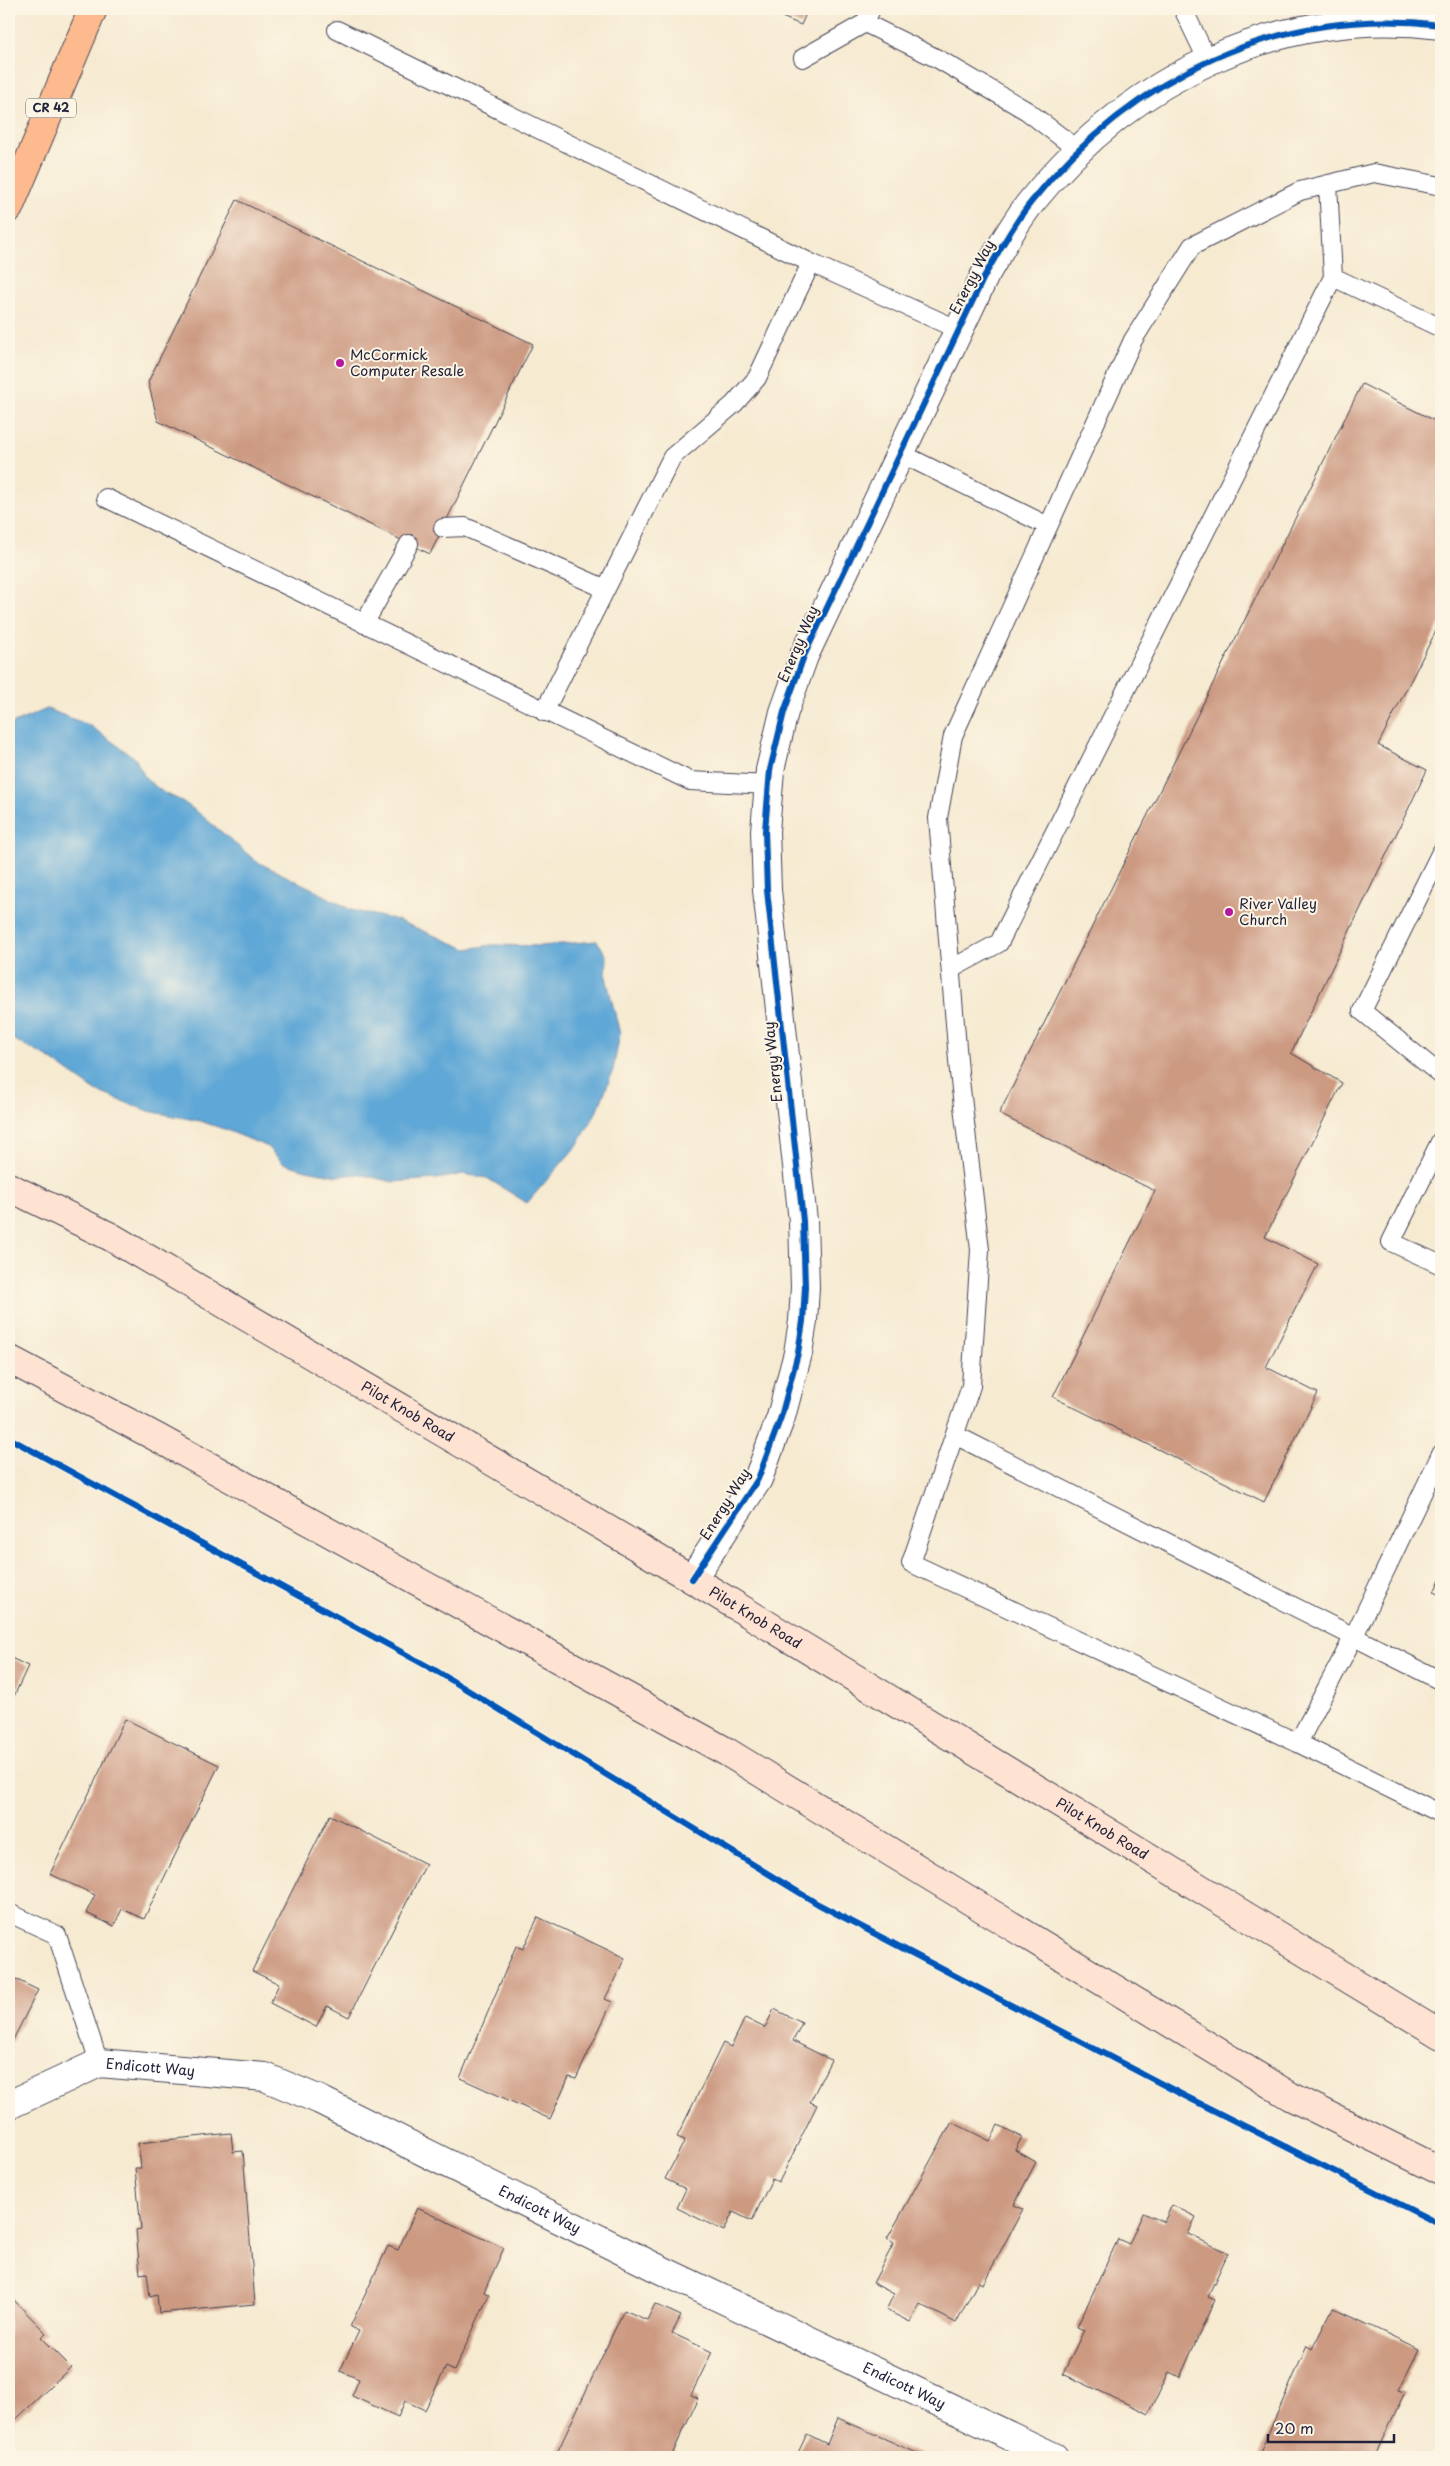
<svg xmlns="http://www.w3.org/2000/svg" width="1450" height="2466" viewBox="0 0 1450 2466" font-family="'Playpen Sans',sans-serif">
	<rect width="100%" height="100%" fill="#fcf5e5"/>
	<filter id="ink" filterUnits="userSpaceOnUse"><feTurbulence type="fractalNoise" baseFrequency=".02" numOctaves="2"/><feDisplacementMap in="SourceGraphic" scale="10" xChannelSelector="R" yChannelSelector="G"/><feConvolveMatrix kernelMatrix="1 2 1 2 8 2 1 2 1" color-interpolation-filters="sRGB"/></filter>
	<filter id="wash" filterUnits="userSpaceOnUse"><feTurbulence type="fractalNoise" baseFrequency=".0096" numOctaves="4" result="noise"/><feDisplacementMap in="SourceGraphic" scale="20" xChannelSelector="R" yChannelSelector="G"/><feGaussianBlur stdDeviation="1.12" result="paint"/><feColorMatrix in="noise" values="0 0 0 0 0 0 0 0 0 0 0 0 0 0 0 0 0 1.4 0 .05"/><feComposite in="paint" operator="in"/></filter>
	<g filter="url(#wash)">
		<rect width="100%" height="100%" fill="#f6ead1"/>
		<path fill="#5fa7d6" stroke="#406488" d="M47,709L89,725L135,758L146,779L164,793L182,801L200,814L257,862L313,889L351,910L397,920L467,949L491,945L540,946L597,941L607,956L606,977L620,1034L613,1070L599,1107L579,1143L527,1203L487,1178L463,1174L437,1179L393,1182L359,1174L337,1176L306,1170L283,1163L266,1146L224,1129L200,1121L148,1111L96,1091L49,1058L9,1037V725Z"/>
		<g id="blocks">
			<path fill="#cc9981" d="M763,9H808L801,25Z
				M237,200L533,344L430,554L158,421L148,382Z
				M1362,384L1441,424V621L1378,745L1427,770L1291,1053L1342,1083L1265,1237L1318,1264L1266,1367L1318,1393L1264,1502L1053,1397L1155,1191L999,1114Z
				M1441,1577V1596L1434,1592Z
				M9,1657L28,1666L9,1707Z
				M125,1719L219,1765L144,1919L122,1909L114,1926L86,1913L95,1895L50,1874Z
				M330,1815L426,1864L349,2017L327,2006L316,2027L270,2003L279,1984L252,1971Z
				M538,1917L625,1958L605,1999L612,2002L576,2079L569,2077L550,2119L460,2078L516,1946L523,1949Z
				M9,1976L38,1990L12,2042L9,2041Z
				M774,2009L802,2023L793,2041L831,2060L810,2102L817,2105L779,2182L772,2179L752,2221L733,2212L724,2231L677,2208L686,2189L665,2179L685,2140L677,2137L723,2043L731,2047L745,2018L765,2028Z
				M952,2122L990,2141L998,2125L1022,2137L1015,2150L1036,2162L1014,2205L1023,2209L983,2284L978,2282L956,2323L920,2304L910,2322L886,2310L894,2294L873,2283L894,2243L887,2239Z
				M231,2133L233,2152L243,2151L255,2304L159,2313L157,2295L150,2297L147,2273L140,2274L136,2230L141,2229L135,2168H141L138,2143Z
				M1172,2205L1196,2217L1188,2234L1228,2253L1208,2296L1215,2299L1180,2377L1169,2372L1149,2414L1063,2374L1084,2330L1077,2327L1118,2239L1129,2244L1143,2213L1164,2222Z
				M417,2208L504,2248L484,2292L489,2295L454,2371L446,2367L425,2410L405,2401L398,2417L352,2396L359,2379L340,2371L359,2331L350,2327L388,2246L398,2250Z
				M9,2295L46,2333L41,2337L71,2367L9,2426Z
				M655,2304L681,2316L672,2333L712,2352L691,2395L698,2398L671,2457H555L624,2310L647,2320Z
				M1333,2308L1419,2349L1399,2390L1405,2392L1374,2457H1258L1307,2346L1312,2349Z
				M838,2418L926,2457H796L807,2434L827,2444Z"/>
		</g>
	</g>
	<g filter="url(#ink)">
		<use href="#blocks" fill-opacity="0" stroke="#424052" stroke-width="1"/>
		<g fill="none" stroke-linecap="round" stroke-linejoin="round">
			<g stroke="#424052" stroke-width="20">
				<path id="lane" d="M1183,9L1208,61
					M865,23L871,9
					M337,30L811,263L959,330
					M803,58L865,23L940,60L1027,111L1078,150
					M1441,186L1374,173L1300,191L1192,246L1133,340L953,736L938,818L959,1072L980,1250L971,1386L911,1563L1298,1743L1441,1814
					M1333,277L1441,328
					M900,453L1048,526
					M106,498L690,781L768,785
					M443,528L465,527L606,589
					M364,624L409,544
					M544,712L672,457L734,404L757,378L811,263
					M1441,852L1362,1011L1441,1075
					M951,969L999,943L1333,277L1328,184
					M1441,1140L1391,1242L1441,1265
					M955,1435L1441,1681
					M1298,1743L1353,1638L1441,1454
					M9,1913L57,1935L99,2063"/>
			</g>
			<g stroke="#424052" stroke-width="30">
				<g id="street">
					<path d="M692,1579L758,1479L781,1417L798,1353L803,1321L805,1287L803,1221L767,890L765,831L770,770L784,712L804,656L985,275C1000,250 1013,224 1032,201C1133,76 1279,5 1441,25"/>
					<path id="s1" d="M9,2105L99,2063L265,2077L320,2100L653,2266L1054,2457"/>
				</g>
			</g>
			<g stroke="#424052" stroke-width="30">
				<g id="secondary">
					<path id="s2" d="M9,1187L111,1237L692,1579L1441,2035"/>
					<path d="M9,1359L156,1437L727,1752L1290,2096L1441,2171"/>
				</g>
			</g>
			<g stroke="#424052" stroke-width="30">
				<path id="highway" d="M9,208L93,9"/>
			</g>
			<use href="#lane" stroke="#fff" stroke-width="18"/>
			<use href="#street" stroke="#fff" stroke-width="28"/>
			<use href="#secondary" stroke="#fee3d2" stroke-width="28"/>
			<use href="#highway" stroke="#fcba8e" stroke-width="28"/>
			<g stroke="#fcf5e5" stroke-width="9">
				<path id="cycleway" d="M9,1438L438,1672L818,1904L1181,2094L1441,2225
					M692,1579L758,1479L781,1417L798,1353L803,1321L805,1287L803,1221L767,890L765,831L770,770L784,712L804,656L985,275C1000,250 1013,224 1032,201C1133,76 1279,5 1441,25"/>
			</g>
			<use href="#cycleway" stroke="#0057b8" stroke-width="6"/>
		</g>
	</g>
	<g fill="#b5179e" stroke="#fcf5e5" stroke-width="2">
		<circle cx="340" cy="363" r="5"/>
		<circle cx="1229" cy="912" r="5"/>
	</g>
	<g text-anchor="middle" stroke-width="4" stroke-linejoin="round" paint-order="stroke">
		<rect fill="#fcf5e5" stroke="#63616e" stroke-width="1" x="26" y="98.5" width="50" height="19" rx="4"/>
		<g font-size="12" font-weight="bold" fill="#22223b">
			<text x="51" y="112">CR 42</text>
		</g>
		<g font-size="14" fill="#22223b" stroke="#fcf5e5">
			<text transform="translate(972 277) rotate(-63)" y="5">Energy Way</text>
			<text transform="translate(798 644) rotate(-67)" y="5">Energy Way</text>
			<text transform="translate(773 1062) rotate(-96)" y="5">Energy Way</text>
			<text dy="5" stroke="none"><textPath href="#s2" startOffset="458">Pilot Knob Road</textPath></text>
			<text transform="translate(725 1504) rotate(-58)" y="5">Energy Way</text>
			<text dy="5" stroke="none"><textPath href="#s2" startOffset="862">Pilot Knob Road</textPath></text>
			<text dy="5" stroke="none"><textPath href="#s2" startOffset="1268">Pilot Knob Road</textPath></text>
			<text dy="5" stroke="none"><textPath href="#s1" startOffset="151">Endicott Way</textPath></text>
			<text dy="5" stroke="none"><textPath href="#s1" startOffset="571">Endicott Way</textPath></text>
			<text dy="5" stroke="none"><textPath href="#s1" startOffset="976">Endicott Way</textPath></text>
		</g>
		<g font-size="14" fill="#22223b" stroke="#fcf5e5" text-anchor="start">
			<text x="350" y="360">McCormick<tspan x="350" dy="16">Computer Resale</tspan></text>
			<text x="1239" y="909">River Valley<tspan x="1239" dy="16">Church</tspan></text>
		</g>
	</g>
	<rect width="1450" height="2466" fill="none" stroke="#fcf5e5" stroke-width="30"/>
	<path d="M1268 2434v8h126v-8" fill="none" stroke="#22223b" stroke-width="2.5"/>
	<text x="1275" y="2434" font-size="15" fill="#22223b" stroke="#fcf5e5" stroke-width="4" paint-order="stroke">20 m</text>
</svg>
